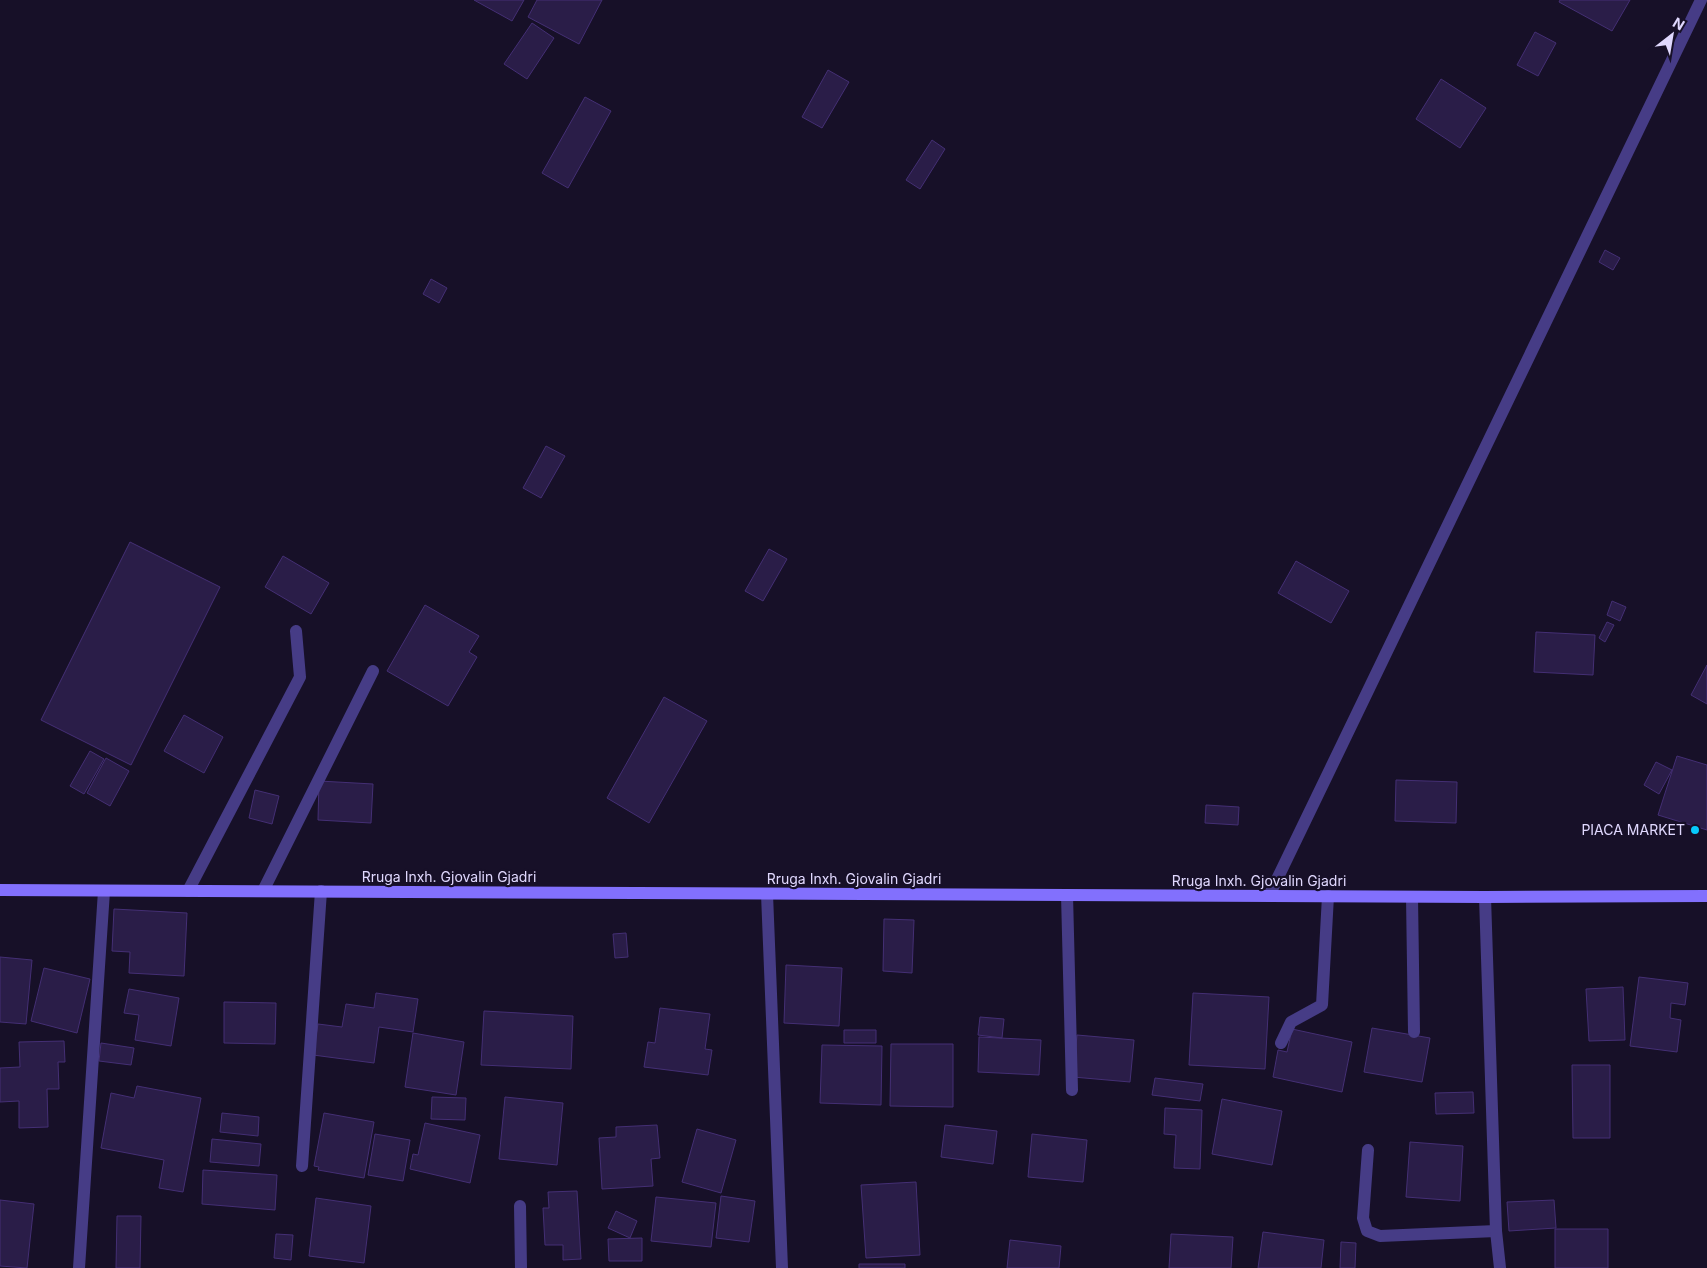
<svg xmlns="http://www.w3.org/2000/svg" width="1707" height="1268" viewBox="0 0 1707 1268" font-family="Inter,sans-serif">
	<rect width="100%" height="100%" fill="#171028"/>
	<path fill="#2a1d48" stroke="#442f74" d="M474,0H524L512,21Z
		M537,0H602L579,44L528,17Z
		M1560,0H1630L1612,31L1559,2Z
		M532,23L554,38L527,79L504,64Z
		M1535,32L1556,43L1538,76L1517,65Z
		M828,70L849,82L822,128L802,117Z
		M1441,79L1486,108L1460,148L1416,119Z
		M585,97L611,111L568,188L542,173Z
		M932,140L945,149L920,189L906,180Z
		M1605,250L1620,258L1613,270L1599,262Z
		M431,279L447,288L439,303L423,294Z
		M546,446L565,456L541,498L523,488Z
		M130,542L220,587L131,765L41,720Z
		M769,549L787,559L763,601L745,591Z
		M283,556L329,583L311,614L265,587Z
		M1296,561L1349,591L1331,623L1278,593Z
		M1612,601L1626,607L1620,621L1607,615Z
		M425,605L479,636L469,652L477,657L448,706L387,671Z
		M1607,622L1614,625L1605,642L1599,638Z
		M1536,632L1595,635L1593,675L1534,672Z
		M1707,665V704L1691,695Z
		M664,697L707,721L649,823L607,798Z
		M184,715L223,737L204,773L164,751Z
		M90,751L104,759L84,794L70,786Z
		M1677,756L1707,765V830L1658,815Z
		M106,758L129,771L110,806L87,793Z
		M1656,762L1672,770L1659,794L1644,785Z
		M1396,780L1457,782L1456,823L1395,821Z
		M319,781L373,784L371,823L318,820Z
		M255,790L279,796L272,824L249,818Z
		M1206,805L1239,807L1238,825L1205,823Z
		M114,909L187,913L184,976L129,973L130,952L112,951Z
		M884,919L914,920L912,973L883,971Z
		M626,933L628,957L615,958L613,934Z
		M0,957L32,960L26,1024L0,1022Z
		M786,965L842,968L839,1026L784,1023Z
		M44,968L90,979L77,1033L31,1021Z
		M1639,977L1688,983L1685,1005L1671,1003L1670,1018L1681,1020L1677,1052L1630,1046Z
		M1623,987L1625,1040L1589,1041L1586,989Z
		M129,989L179,998L171,1046L135,1040L139,1015L124,1013Z
		M376,993L418,999L413,1032L379,1027L374,1063L313,1055L318,1024L342,1027L346,1004L374,1008Z
		M1193,993L1269,997L1265,1069L1189,1065Z
		M224,1002L276,1003L275,1044L224,1043Z
		M660,1008L710,1014L705,1049L712,1050L708,1075L644,1067L648,1042L655,1043Z
		M484,1011L573,1016L571,1069L481,1065Z
		M980,1017L1004,1019L1002,1038L978,1035Z
		M1372,1028L1430,1038L1422,1082L1364,1072Z
		M1292,1029L1352,1042L1342,1092L1273,1077L1278,1050L1287,1052Z
		M844,1030H876V1043H844Z
		M413,1033L464,1042L456,1095L405,1087Z
		M1077,1035L1134,1040L1130,1082L1073,1077Z
		M979,1037L1041,1040L1039,1075L978,1072Z
		M64,1041L65,1062H58L59,1089H47L48,1127L19,1128V1101L0,1102V1068L20,1067L19,1042Z
		M101,1043L134,1048L131,1065L99,1061Z
		M891,1044H953V1107L890,1106Z
		M822,1045L882,1046L881,1105L820,1103Z
		M1572,1065H1610V1138H1573Z
		M1155,1078L1203,1084L1200,1101L1152,1095Z
		M137,1086L201,1098L183,1192L159,1188L164,1160L101,1148L111,1093L134,1098Z
		M1473,1092L1474,1113L1436,1114L1435,1093Z
		M432,1097L466,1098L465,1120L431,1119Z
		M505,1097L563,1103L557,1165L499,1159Z
		M1222,1099L1282,1111L1272,1165L1212,1154Z
		M1165,1108L1202,1110L1200,1169L1174,1168L1176,1135L1164,1134Z
		M222,1113L259,1117L258,1136L220,1132Z
		M324,1113L374,1122L364,1178L318,1170L319,1167L314,1166Z
		M425,1123L480,1135L470,1183L410,1169L413,1154L418,1155Z
		M657,1125L660,1158L651,1159L653,1186L602,1189L599,1138L616,1137V1127Z
		M945,1125L997,1131L993,1164L941,1157Z
		M697,1129L736,1140L721,1193L682,1182Z
		M375,1134L410,1140L403,1181L368,1175Z
		M1032,1134L1087,1140L1083,1182L1028,1177Z
		M212,1139L261,1144L259,1166L210,1162Z
		M1410,1142L1463,1146L1460,1201L1406,1197Z
		M203,1170L277,1175L275,1210L202,1204Z
		M916,1182L920,1255L866,1258L861,1185Z
		M577,1191L581,1259L563,1260V1245H545L543,1208H549L548,1192Z
		M721,1196L755,1201L749,1242L716,1238Z
		M656,1197L716,1203L711,1247L651,1241Z
		M316,1198L371,1206L364,1263L309,1256Z
		M0,1200L34,1204L27,1268L0,1266Z
		M1554,1200L1556,1228L1509,1231L1507,1202Z
		M616,1211L637,1221L630,1238L608,1228Z
		M117,1216H141L140,1268H116Z
		M1555,1229H1608V1268H1555Z
		M1263,1232L1324,1240L1321,1268H1258Z
		M276,1234L293,1235L291,1260L274,1258Z
		M1171,1234L1233,1237L1231,1268H1169Z
		M642,1238V1261H609L608,1239Z
		M1010,1240L1061,1246L1059,1268H1007Z
		M1341,1242L1356,1243L1355,1268H1340Z
		M859,1264H905V1268H859Z"/>
	<g fill="none" stroke-linecap="round" stroke-linejoin="round">
		<path stroke="#463c86" stroke-width="12" d="M188,891L300,677L296,631
			M263,891L373,671
			M1067,895L1072,1090
			M1412,897L1414,1032
			M1281,1043L1291,1022L1322,1005L1328,896
			M1368,1150L1363,1218L1367,1231L1380,1236L1496,1231
			M302,1166L321,891
			M520,1206L521,1268"/>
		<path stroke="#463c86" stroke-width="12" d="M767,894L782,1268
			M1269,896L1701,0
			M1485,897L1496,1231L1500,1268
			M79,1268L104,891"/>
		<path stroke="#8270fd" stroke-width="12" d="M0,890L1485,897L1707,896"/>
	</g>
	<circle fill="#07cafb" stroke="#171028" stroke-width="2" cx="1695" cy="830" r="5"/>
	<g text-anchor="middle" stroke-width="4.5" stroke-linejoin="round" paint-order="stroke">
		<g font-size="14" fill="#e0d8fe" stroke="#171028" text-anchor="end">
			<text x="1685" y="835">PIACA MARKET</text>
		</g>
		<g font-size="14" fill="#e0d8fe" stroke="#171028">
			<text x="449" y="882">Rruga Inxh. Gjovalin Gjadri</text>
			<text x="854" y="884">Rruga Inxh. Gjovalin Gjadri</text>
			<text x="1259" y="886">Rruga Inxh. Gjovalin Gjadri</text>
		</g>
	</g>
	<g transform="translate(1672 35) rotate(31)" stroke="#171028" stroke-width="4" paint-order="stroke">
	<path d="M0-4L9 19L0 12L-9 19Z" fill="#e0d8fe"/>
	<text y="-8" font-size="14" font-weight="bold" text-anchor="middle" fill="#e0d8fe">N</text>
	</g>
</svg>
